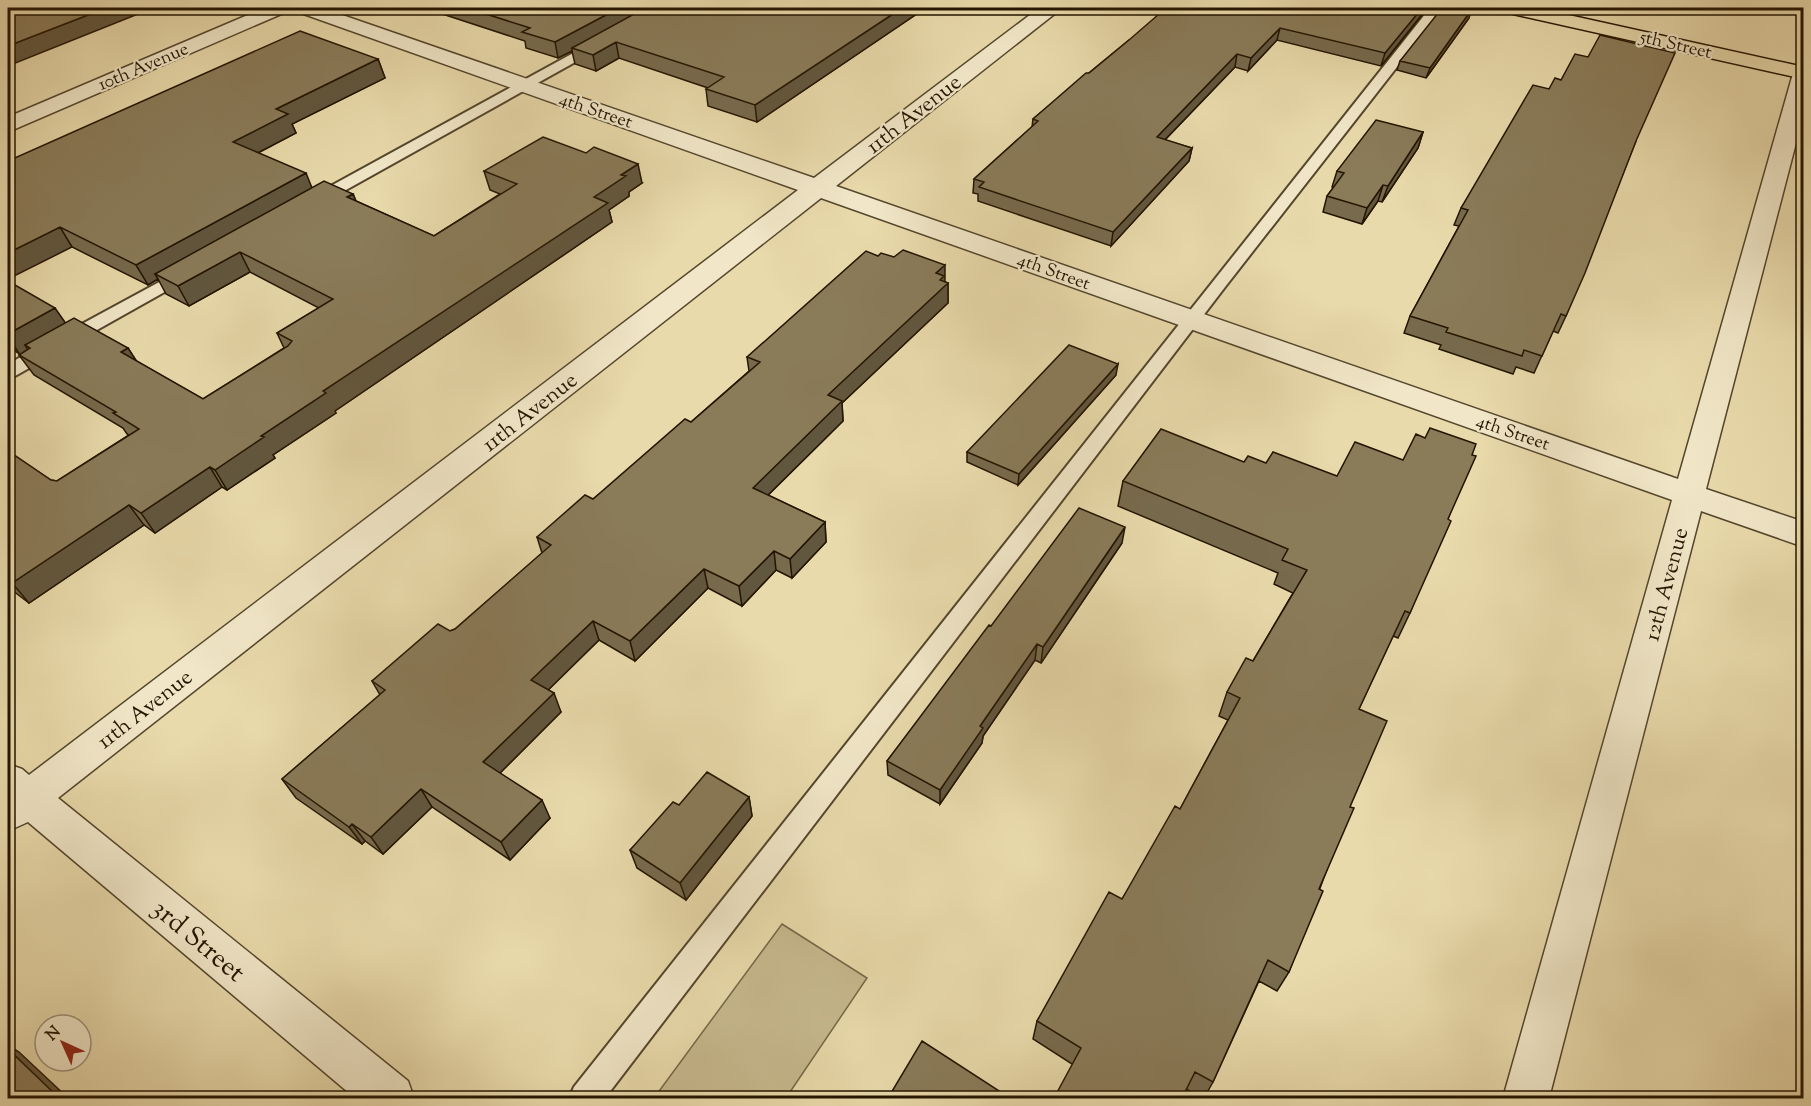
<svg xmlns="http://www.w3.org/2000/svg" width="1811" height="1106" viewBox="0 0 1811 1106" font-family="'Sorts Mill Goudy',serif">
	<rect width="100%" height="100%" fill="#e9daab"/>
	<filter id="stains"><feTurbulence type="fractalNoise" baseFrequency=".00333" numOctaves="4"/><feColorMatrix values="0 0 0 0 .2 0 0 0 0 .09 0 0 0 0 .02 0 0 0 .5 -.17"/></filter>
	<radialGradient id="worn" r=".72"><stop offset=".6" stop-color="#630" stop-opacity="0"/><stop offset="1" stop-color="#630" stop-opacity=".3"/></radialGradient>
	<path fill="#c7b98e" stroke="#756748" stroke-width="1.5" d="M782,924L867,978L786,1098H654Z"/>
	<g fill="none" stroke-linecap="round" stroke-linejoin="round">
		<g stroke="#54462c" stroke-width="4">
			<path id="service" d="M1430,8H1443L1225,287L605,1098H569L574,1087Z
				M599,39L604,40L606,43L604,46L319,205L313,207L305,202L307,199Z
				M187,267L193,268L196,272L193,276L15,376L8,378V364Z"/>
		</g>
		<g stroke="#54462c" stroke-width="3">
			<path id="minor" d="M264,8H289L286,12L8,132V117Z
				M296,8H322L814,178L1039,8H1059L1057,12L836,186L1678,479L1794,70L1797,66L1804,64V112L1706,489L1804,522V547L1701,511L1549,1098H1503L1672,500L821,198L58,798L408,1081L414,1098H355L28,822L8,831V764L22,769L29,775L798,190L298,12Z"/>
		</g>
		<g stroke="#231501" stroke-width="3">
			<path id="primary" d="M1503,8H1537L1804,67V79L1513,14L1506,12Z"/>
		</g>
		<use href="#service" fill="#f1e7c8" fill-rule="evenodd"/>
		<use href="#minor" fill="#f1e7c8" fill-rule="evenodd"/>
		<use href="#primary" fill="#e9daab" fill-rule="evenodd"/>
	</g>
	<path fill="#776a4d" stroke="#231501" stroke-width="1.5" d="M424,8H918V13L757,122L708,106L706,89L708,88L619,58L596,71L575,64L572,51L558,58L526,48L525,41Z
		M1427,9L1381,66L1277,40L1248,71L1235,67L1165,140L1192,148L1189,161L1111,246L978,201V194L973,193L974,179L1032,127L1033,119L1129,40Z
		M1469,18L1426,78L1397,70L1400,61Z
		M378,59L385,78L292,124L296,133L258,153L312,188L353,194L356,201L434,236L500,194L490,190L484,171L642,183L629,192V196L609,210L612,222L335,411L336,413L273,455L275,458L227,490L222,487L155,533L144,525L29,603L8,587V451L51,480L57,481L129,435L127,434L123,428L34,375L19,355L20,354L8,347V281L65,323L128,348L136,361L203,399L284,348L277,333L319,308L250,272L189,306L166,294L158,279L148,285L72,247L8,161Z
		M1561,80L1636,141L1566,316L1558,333L1553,331L1534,373L1516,367L1513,374L1439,349L1441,345L1404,333L1410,316L1459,226L1454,225L1461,208L1549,89Z
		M1423,132L1418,148L1382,202L1378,201L1362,224L1323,212L1327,196L1333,188L1332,187L1337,171Z
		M945,282L948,283V303L842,403L843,421L768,495L825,522L826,542L792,578L776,570L742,606L708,588L635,661L599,640L548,690L561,712L500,773L550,818L510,860L432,807L383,854L365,841L362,844L296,798L282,779L380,695L372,681L450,631L455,629L542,553L537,537L593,499L691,422L749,371L747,357Z
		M1116,375L1018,485L967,462V452Z
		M1472,455L1448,519L1410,613L1398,638L1393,636L1359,709L1350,807L1289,972L1277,991L1259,981L1213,1082L1204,1098H1202L1186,1089L1072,1064L1033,1039L1037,1021L1122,899L1180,809L1228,720L1219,716L1227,692L1253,661L1293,593L1274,584L1278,573L1118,506L1123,481L1244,462L1266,463L1337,476L1403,460Z
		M1122,543L1041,663L1035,660L983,736L982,743L940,804L888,775L887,761L991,626Z
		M749,797L752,816L686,900L637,868L630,850L679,805Z"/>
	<path fill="#61563e" stroke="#231501" stroke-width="1.5" d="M106,8H153L8,66V46Z
		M619,8H650L572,48V51L558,58L555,42Z
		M902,8H918V13L757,122L755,105Z
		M1422,8H1427L1381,66L1385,53Z
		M1472,9L1469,18L1426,78L1430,68Z
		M1280,28L1277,40L1248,71L1251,58Z
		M616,42L619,58L596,71L593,55Z
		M1237,54L1235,67L1154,151L1157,137Z
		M378,59L385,78L292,124L296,133L242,161L233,142L276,109Z
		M1423,132L1418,148L1382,202L1388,186Z
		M1192,148L1189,161L1111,246L1113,232Z
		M638,164L642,183L629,192V196L609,210L612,222L335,411L336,413L273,455L275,458L227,490L215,470L261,436L594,197L621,175Z
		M306,173L314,193L155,274L158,279L148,285L136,265Z
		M1383,185L1378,201L1362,224L1367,208Z
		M353,194L361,213L347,197Z
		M60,227L72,247L8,279V253Z
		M240,252L250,272L189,306L178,286Z
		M945,265V284L948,283V303L842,403L843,421L755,508L753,488L828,395L936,273Z
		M55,308L69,328L25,345L28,350L20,355L8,336V334Z
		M128,348L141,368L121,352Z
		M1118,364L1116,375L1018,485L1019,474Z
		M210,467L222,487L155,533L141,513Z
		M129,505L144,525L29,603L12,583Z
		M825,522L826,542L792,578L790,559Z
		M1125,527L1122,543L1041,663L1043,647Z
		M774,551L776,570L742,606L739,586Z
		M704,569L708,588L635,661L630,641Z
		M593,621L599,640L539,699L531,680Z
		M1037,644L1035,660L983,736L982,743L940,804V790L980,726Z
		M554,693L561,712L493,780L483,762Z
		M421,789L432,807L383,854L371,837Z
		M749,797L752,816L686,900L680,883Z
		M542,800L550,818L510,860L501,842Z
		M352,824L365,841L362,844L349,827Z
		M8,1045L19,1052L68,1098H59L8,1049Z"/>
	<path fill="#8a7b59" stroke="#231501" stroke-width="1.5" d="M8,8H106L8,46Z
		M467,8H619L555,42L522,32L530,28Z
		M645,8H902L755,105L706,89L724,77L616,42L593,55L572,48Z
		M1166,8H1422L1385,53L1280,28L1251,58L1237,54L1157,137L1192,148L1113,232L979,187L984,182L974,179L1038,121L1033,119L1086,73H1089L1129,40Z
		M1442,8H1466L1472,9L1430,68L1400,61Z
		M300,31L378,59L276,109L288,114L233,142L306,173L136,265L60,227L8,253V161Z
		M1600,35L1675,53L1636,141L1585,273L1566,316L1561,314L1542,356L1524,350L1522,356L1446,332L1448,328L1410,316L1468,210L1461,208L1533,85L1549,89L1555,78L1561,80L1575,54L1588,57Z
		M1376,120L1423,132L1388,186L1383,185L1367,208L1327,196L1344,173L1337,171Z
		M543,137L586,153L594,147L638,164L621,175L626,176L594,197L608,203L323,391L326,393L261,436L264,437L215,470L210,467L141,513L129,505L12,583L8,580V451L51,480L57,481L139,429L113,413L116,412L19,355L30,348L25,345L74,318L128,348L121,352L203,399L288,346L292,341L277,333L333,299L240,252L178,286L155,274L324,181L353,194L347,197L434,236L517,184L484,171Z
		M903,250L945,265L936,273L944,276L940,280L948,283L828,395L842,401L753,488L825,522L790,559L774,551L739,586L704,569L630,641L593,621L531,680L554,693L483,762L542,800L501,842L421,789L371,837L352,824L349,827L282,779L385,690L372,681L438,624L450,631L455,629L551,545L537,537L585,495L593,499L685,419L691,422L760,362L747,357L866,251L878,256L881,253L894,257Z
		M8,281L55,308L8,334Z
		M1069,345L1118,364L1019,474L967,452Z
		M1430,428L1476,444L1472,455L1476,456L1448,519L1451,521L1410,613L1405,611L1359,709L1387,721L1350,807L1354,808L1319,889L1323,891L1289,972L1268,960L1213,1082L1195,1072L1182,1098H1054L1081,1048L1037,1021L1109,892L1122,899L1175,806L1180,809L1240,698L1227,692L1246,658L1253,661L1307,570L1282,560L1288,549L1123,481L1161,429L1244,462L1248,456L1266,463L1273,452L1337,476L1355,442L1403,460L1416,434L1425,438Z
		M1079,508L1125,527L1043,647L1037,644L980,726L983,728L940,790L887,761L989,625L991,626Z
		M707,772L749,797L680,883L630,850L673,802L679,805Z
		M922,1041L1010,1098H888Z
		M8,1049L59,1098H8Z"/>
	<g text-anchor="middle" stroke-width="4.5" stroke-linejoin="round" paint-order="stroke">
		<g font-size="18" fill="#231501" stroke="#f1e7c8">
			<text transform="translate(1676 44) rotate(13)" y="6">5th Street</text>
			<text transform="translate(143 66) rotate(-23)" y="6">10th Avenue</text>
			<text transform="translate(596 110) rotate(19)" y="6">4th Street</text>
			<text transform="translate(1054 271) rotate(20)" y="6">4th Street</text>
			<text transform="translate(1513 432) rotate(19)" y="6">4th Street</text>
		</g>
		<g font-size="22" fill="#231501" stroke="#f1e7c8">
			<text transform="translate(913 113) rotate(-38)" y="8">11th Avenue</text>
			<text transform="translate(529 411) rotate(-38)" y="8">11th Avenue</text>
			<text transform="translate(1665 584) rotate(-75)" y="8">12th Avenue</text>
			<text transform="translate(144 708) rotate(-38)" y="8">11th Avenue</text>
		</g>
		<g font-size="27" fill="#231501" stroke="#f1e7c8">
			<text transform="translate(199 940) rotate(40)" y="9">3rd Street</text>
		</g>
	</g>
	<rect width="1811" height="1106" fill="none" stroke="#e9daab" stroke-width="30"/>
	<rect x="9" y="9" width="1793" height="1088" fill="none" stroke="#231501" stroke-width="3"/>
	<rect x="15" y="15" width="1781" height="1076" fill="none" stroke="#231501" stroke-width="1.5"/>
	<g transform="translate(63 1043) rotate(315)"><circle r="28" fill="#f1e7c8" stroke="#9f9378" stroke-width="1.5"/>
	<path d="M0-4.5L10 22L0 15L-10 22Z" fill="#8f2418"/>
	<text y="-9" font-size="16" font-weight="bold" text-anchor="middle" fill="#231501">N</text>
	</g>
	<rect width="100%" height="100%" filter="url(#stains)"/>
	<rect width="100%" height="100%" fill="url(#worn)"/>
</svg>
